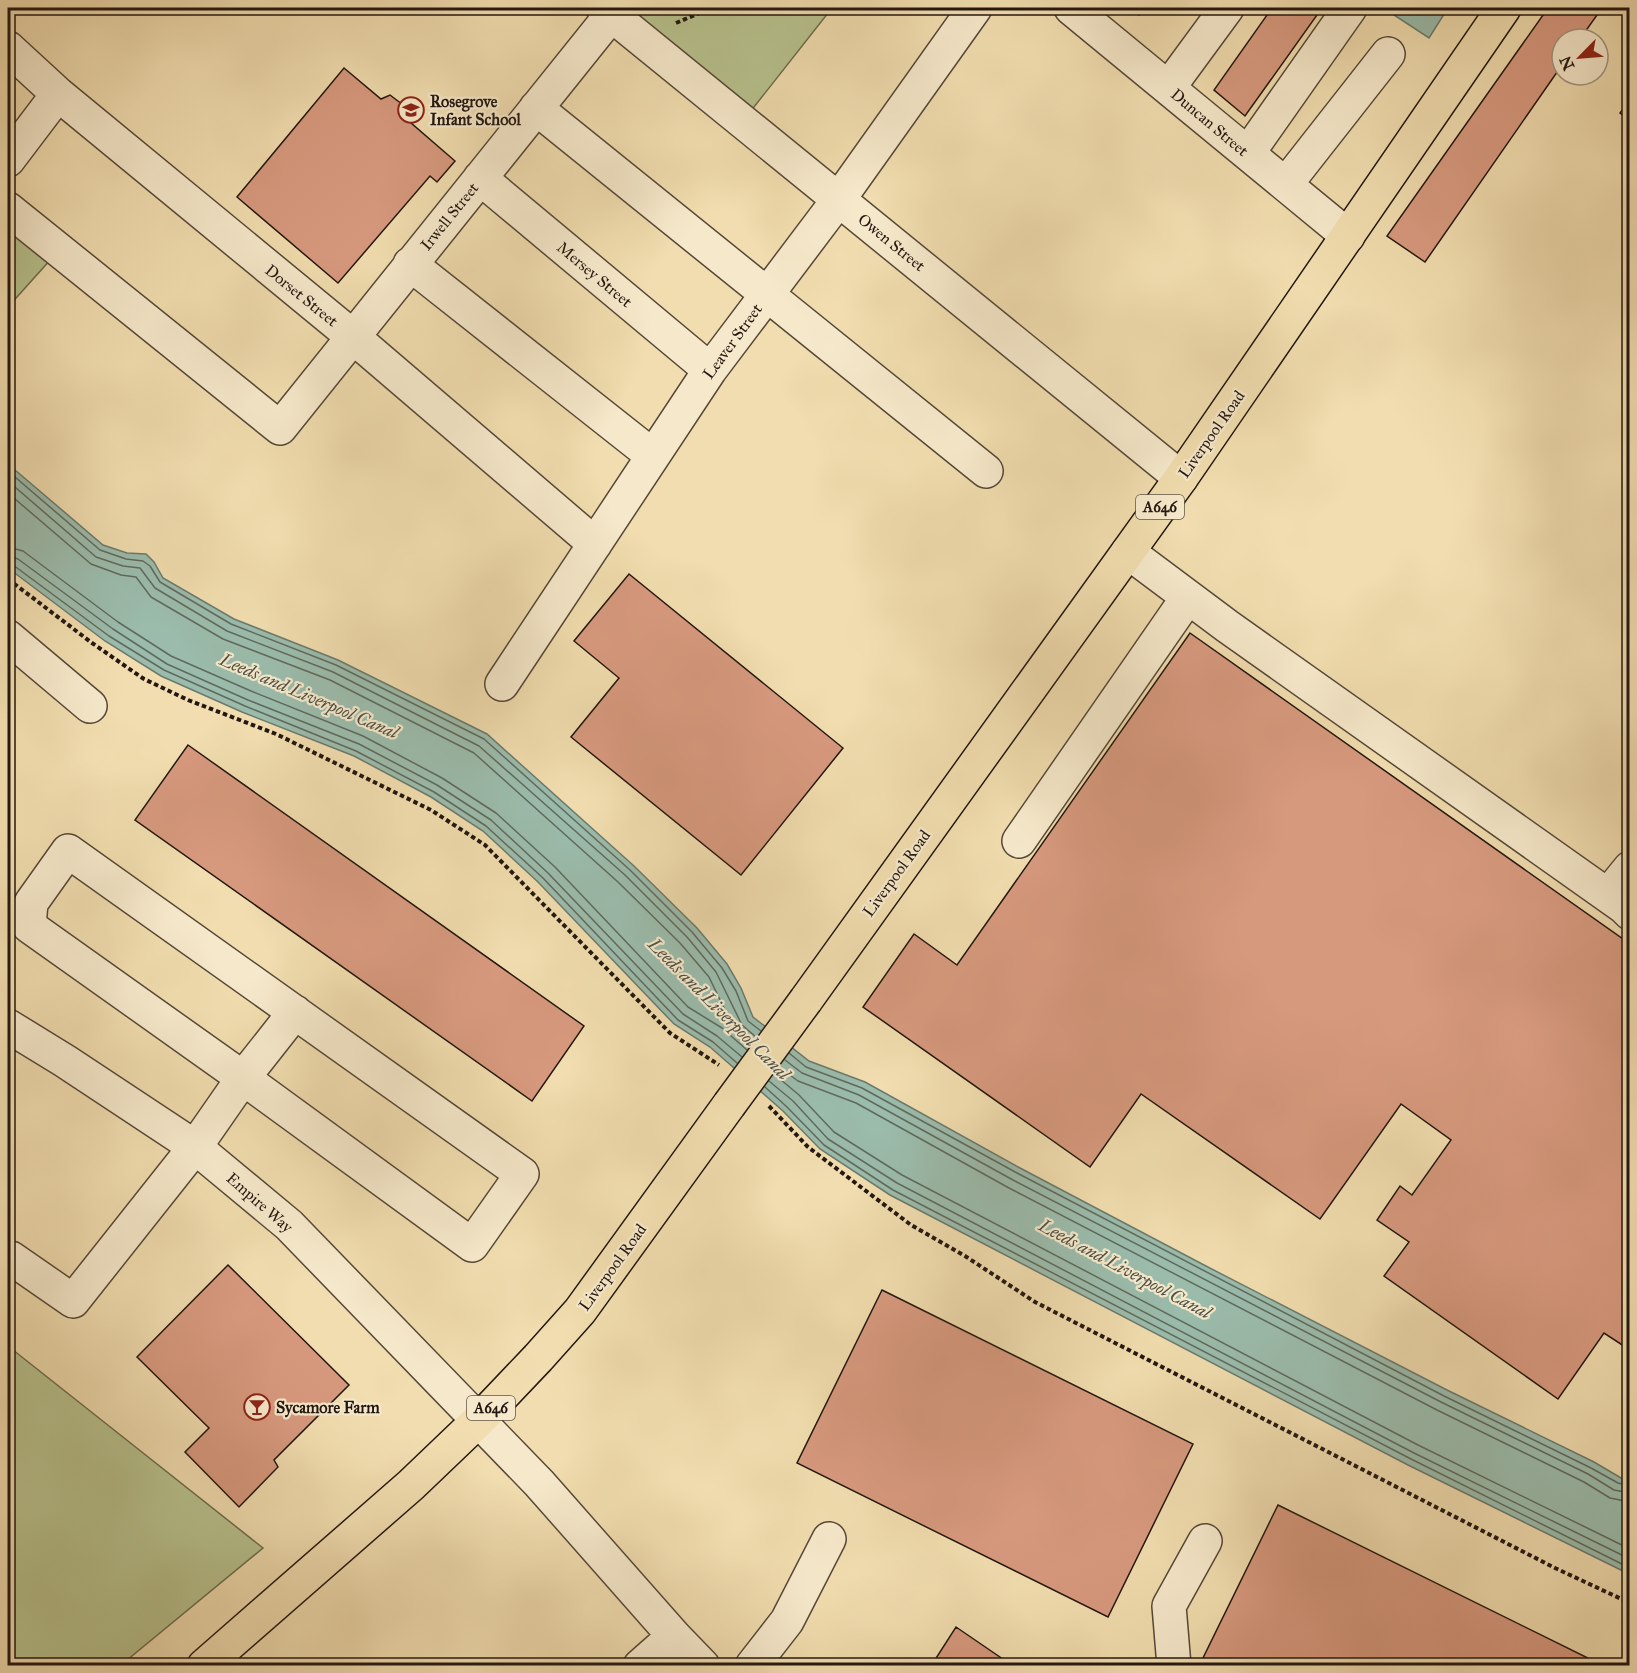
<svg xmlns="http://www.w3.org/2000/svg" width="1637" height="1673" viewBox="0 0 1637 1673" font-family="'IM FELL Great Primer',serif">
	<rect width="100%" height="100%" fill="#f1ddaf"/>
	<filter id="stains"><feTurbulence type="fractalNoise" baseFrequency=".00333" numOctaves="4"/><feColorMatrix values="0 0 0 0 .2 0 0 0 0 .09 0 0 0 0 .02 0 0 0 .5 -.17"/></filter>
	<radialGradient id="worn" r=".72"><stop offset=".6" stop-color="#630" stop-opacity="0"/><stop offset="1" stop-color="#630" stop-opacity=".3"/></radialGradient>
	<path fill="#b7c28d" stroke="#6d6c4e" stroke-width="1.5" d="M603,8H832L743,121Z
		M8,225L51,259L8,307Z
		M8,1346L263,1548L121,1665H8Z"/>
	<path fill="#9bbcac" stroke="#6b7a6e" stroke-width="1.5" d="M1399,8H1448L1429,38L1394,15Z
		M8,464L103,545L127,553L146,554L154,562L163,578L234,619L338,660L487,734L634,866L697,928L727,964L741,988L753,1017L809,1061L865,1082L1020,1168L1204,1265L1447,1390L1594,1462L1621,1478L1629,1480V1574L1408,1465L890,1195L820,1149L783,1111L710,1047L674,1024L538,882L483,831L431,797L354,756L242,712L161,676L105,641L8,568Z"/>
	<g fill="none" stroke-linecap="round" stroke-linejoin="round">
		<path stroke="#5f6a5e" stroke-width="1.5" d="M8,471L100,550L126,559L143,561L150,566L160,582L231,624L336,665L484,739L630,870L692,932L722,968L736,991L748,1021L761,1031
			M8,481L96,557L123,566L140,568L155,588L227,631L333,672L479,746L625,875L687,937L716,972L742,1025L756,1037
			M8,493L91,564L121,575L136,577L151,597L223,639L330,680L474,753L618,882L680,943L709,977L735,1031L751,1044
			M8,547L23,551L118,622L171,656L251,691L363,736L442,778L496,813L555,867L688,1007L722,1028L747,1050
			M8,556L18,559L113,629L167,664L248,700L359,744L437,785L491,820L548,873L683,1014L717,1036L742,1057
			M8,563L13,565L109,636L164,670L245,706L356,751L434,792L486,826L543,878L678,1020L713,1042L737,1063
			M789,1053L806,1067L862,1088L1017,1173L1444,1396L1591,1468L1618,1483L1630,1486
			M785,1060L802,1073L859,1095L1013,1180L1441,1402L1588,1474L1614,1490L1630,1493
			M779,1067L798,1081L856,1103L1009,1188L1437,1410L1584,1482L1610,1498L1630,1502
			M774,1074L799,1095L834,1132L902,1175L1418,1445L1630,1549
			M769,1081L793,1101L828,1139L897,1183L1414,1453L1630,1559
			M765,1087L787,1107L824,1145L893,1190L1411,1459L1630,1568"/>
	</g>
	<path fill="#d7997e" stroke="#231710" stroke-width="1.5" d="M1129,8H1145L1139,15Z
		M1272,8H1322L1245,116L1214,90Z
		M1548,8H1602L1580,39H1562V65L1425,262L1387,236Z
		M344,68L381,99L390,95L407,108L410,122L455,161L437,182L430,176L338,283L237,197Z
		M1630,71V84L1623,80Z
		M1630,99V120L1620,113Z
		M629,574L843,748L741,875L571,737L619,678L574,641Z
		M1190,633L1630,944V1350L1604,1333L1558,1399L1384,1276L1409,1242L1377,1220L1400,1186L1412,1195L1451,1140L1401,1104L1320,1219L1141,1094L1090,1167L863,1007L914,934L957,965Z
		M188,745L584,1026L532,1101L135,820Z
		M228,1265L349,1385L274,1460L278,1467L239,1507L185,1452L209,1428L137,1357Z
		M882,1290L1193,1444L1108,1617L797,1463Z
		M1278,1505L1604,1666H1217L1203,1658Z
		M956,1627L1013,1666H931Z"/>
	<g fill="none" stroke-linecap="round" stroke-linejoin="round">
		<g stroke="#564838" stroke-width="36">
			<path id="minor" d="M603,8L1181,478
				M1071,8L1348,236
				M8,48L58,94L352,336L595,544
				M1169,87L1227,8
				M536,108L986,471
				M1248,153L1350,8
				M8,160L58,94
				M480,178L710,370
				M1286,184L1388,54
				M8,209L280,428L612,14
				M410,264L653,456
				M1128,552L1227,626L1624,907L1630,913
				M8,637L90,706
				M502,684L710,370L839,199L975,8
				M1019,841L1188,597
				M1608,895L1630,868
				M8,1026L65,1061L195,1147L289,1225L539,1483L674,1636L703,1666
				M11,1258L73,1301L195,1147L243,1078L29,926L31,903L68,851L522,1174L472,1245L243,1078L295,1012
				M640,1666L674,1636
				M752,1666L787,1621L829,1539
				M1174,1666L1169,1606L1205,1541"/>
		</g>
		<g stroke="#231710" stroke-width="36">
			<path id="major" d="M806,1000L1181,478L1504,8
				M204,1666L411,1485L479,1420L538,1358L580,1311L729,1105"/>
		</g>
		<path stroke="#231710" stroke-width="4" stroke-dasharray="4.5 3" stroke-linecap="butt" d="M676,23L711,8
			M8,579L92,643L144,679L188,700L276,734L431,810L485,845L670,1033L719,1065
			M769,1106L808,1147L911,1225L965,1256L1035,1302L1555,1568L1630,1603"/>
		<use href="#minor" stroke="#f6e9cb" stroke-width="33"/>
		<use href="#major" stroke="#f1ddaf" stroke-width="33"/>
		<g stroke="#231710" stroke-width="36" stroke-linecap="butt">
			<path id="major-bridge" d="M729,1105L806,1000"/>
		</g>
		<use href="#major-bridge" stroke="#f1ddaf" stroke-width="33"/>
	</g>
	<defs>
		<g id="school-ring" transform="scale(1.35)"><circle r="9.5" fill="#f6e9cb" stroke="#8f2418" stroke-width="1.5"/><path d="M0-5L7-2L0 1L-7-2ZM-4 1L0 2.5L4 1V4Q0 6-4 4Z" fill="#8f2418"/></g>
		<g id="bar-ring" transform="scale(1.35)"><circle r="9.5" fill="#f6e9cb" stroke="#8f2418" stroke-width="1.5"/><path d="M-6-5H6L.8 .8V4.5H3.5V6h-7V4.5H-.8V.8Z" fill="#8f2418"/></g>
	</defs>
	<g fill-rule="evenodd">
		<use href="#school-ring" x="411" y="110"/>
		<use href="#bar-ring" x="257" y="1407"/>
	</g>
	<g text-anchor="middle" stroke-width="4.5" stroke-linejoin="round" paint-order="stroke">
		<g fill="#f6e9cb" stroke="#625648" stroke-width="1.5">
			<rect x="1136" y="495" width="48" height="24" rx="4.5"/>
			<rect x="467" y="1396" width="48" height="24" rx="4.5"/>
		</g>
		<g font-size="15" font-weight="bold" fill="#231710">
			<text x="1160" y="512">A646</text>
			<text x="491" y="1413">A646</text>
		</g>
		<g font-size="16" font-weight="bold" fill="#231710" stroke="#f6e9cb" text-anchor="start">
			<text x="430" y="107">Rosegrove<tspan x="430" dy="18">Infant School</tspan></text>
			<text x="276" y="1413">Sycamore Farm</text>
		</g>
		<g font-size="16" fill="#231710" stroke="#f6e9cb">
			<text transform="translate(1210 122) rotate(40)" y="6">Duncan Street</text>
			<text transform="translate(449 216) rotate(-51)" y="6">Irwell Street</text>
			<text transform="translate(892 242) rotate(39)" y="6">Owen Street</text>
			<text transform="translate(595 274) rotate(40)" y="6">Mersey Street</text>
			<text transform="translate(302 295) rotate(39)" y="6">Dorset Street</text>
			<text transform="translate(732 341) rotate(-54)" y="6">Leaver Street</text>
			<text transform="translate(1211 434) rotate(-55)" y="6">Liverpool Road</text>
			<text transform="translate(896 873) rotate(-54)" y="6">Liverpool Road</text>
			<text transform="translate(260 1202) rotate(41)" y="6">Empire Way</text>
			<text transform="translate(612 1267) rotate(-54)" y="6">Liverpool Road</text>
		</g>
		<g font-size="18" font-style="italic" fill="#4d5147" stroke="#f6e9cb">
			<text transform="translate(309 696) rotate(23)" y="6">Leeds and Liverpool Canal</text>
			<text transform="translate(719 1009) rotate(45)" y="6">Leeds and Liverpool Canal</text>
			<text transform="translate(1125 1269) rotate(28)" y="6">Leeds and Liverpool Canal</text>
		</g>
	</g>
	<rect width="1637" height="1673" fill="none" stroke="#f1ddaf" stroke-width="30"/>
	<rect x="9" y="9" width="1619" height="1655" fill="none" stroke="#231710" stroke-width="3"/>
	<rect x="15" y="15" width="1607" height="1643" fill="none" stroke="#231710" stroke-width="1.5"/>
	<g transform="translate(1580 57) rotate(245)"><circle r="28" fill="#f6e9cb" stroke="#a29580" stroke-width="1.5"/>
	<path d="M0-4.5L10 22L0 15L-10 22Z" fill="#8f2418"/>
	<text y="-9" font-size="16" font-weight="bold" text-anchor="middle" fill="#231710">N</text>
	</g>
	<rect width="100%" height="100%" filter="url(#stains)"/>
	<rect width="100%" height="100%" fill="url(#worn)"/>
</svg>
